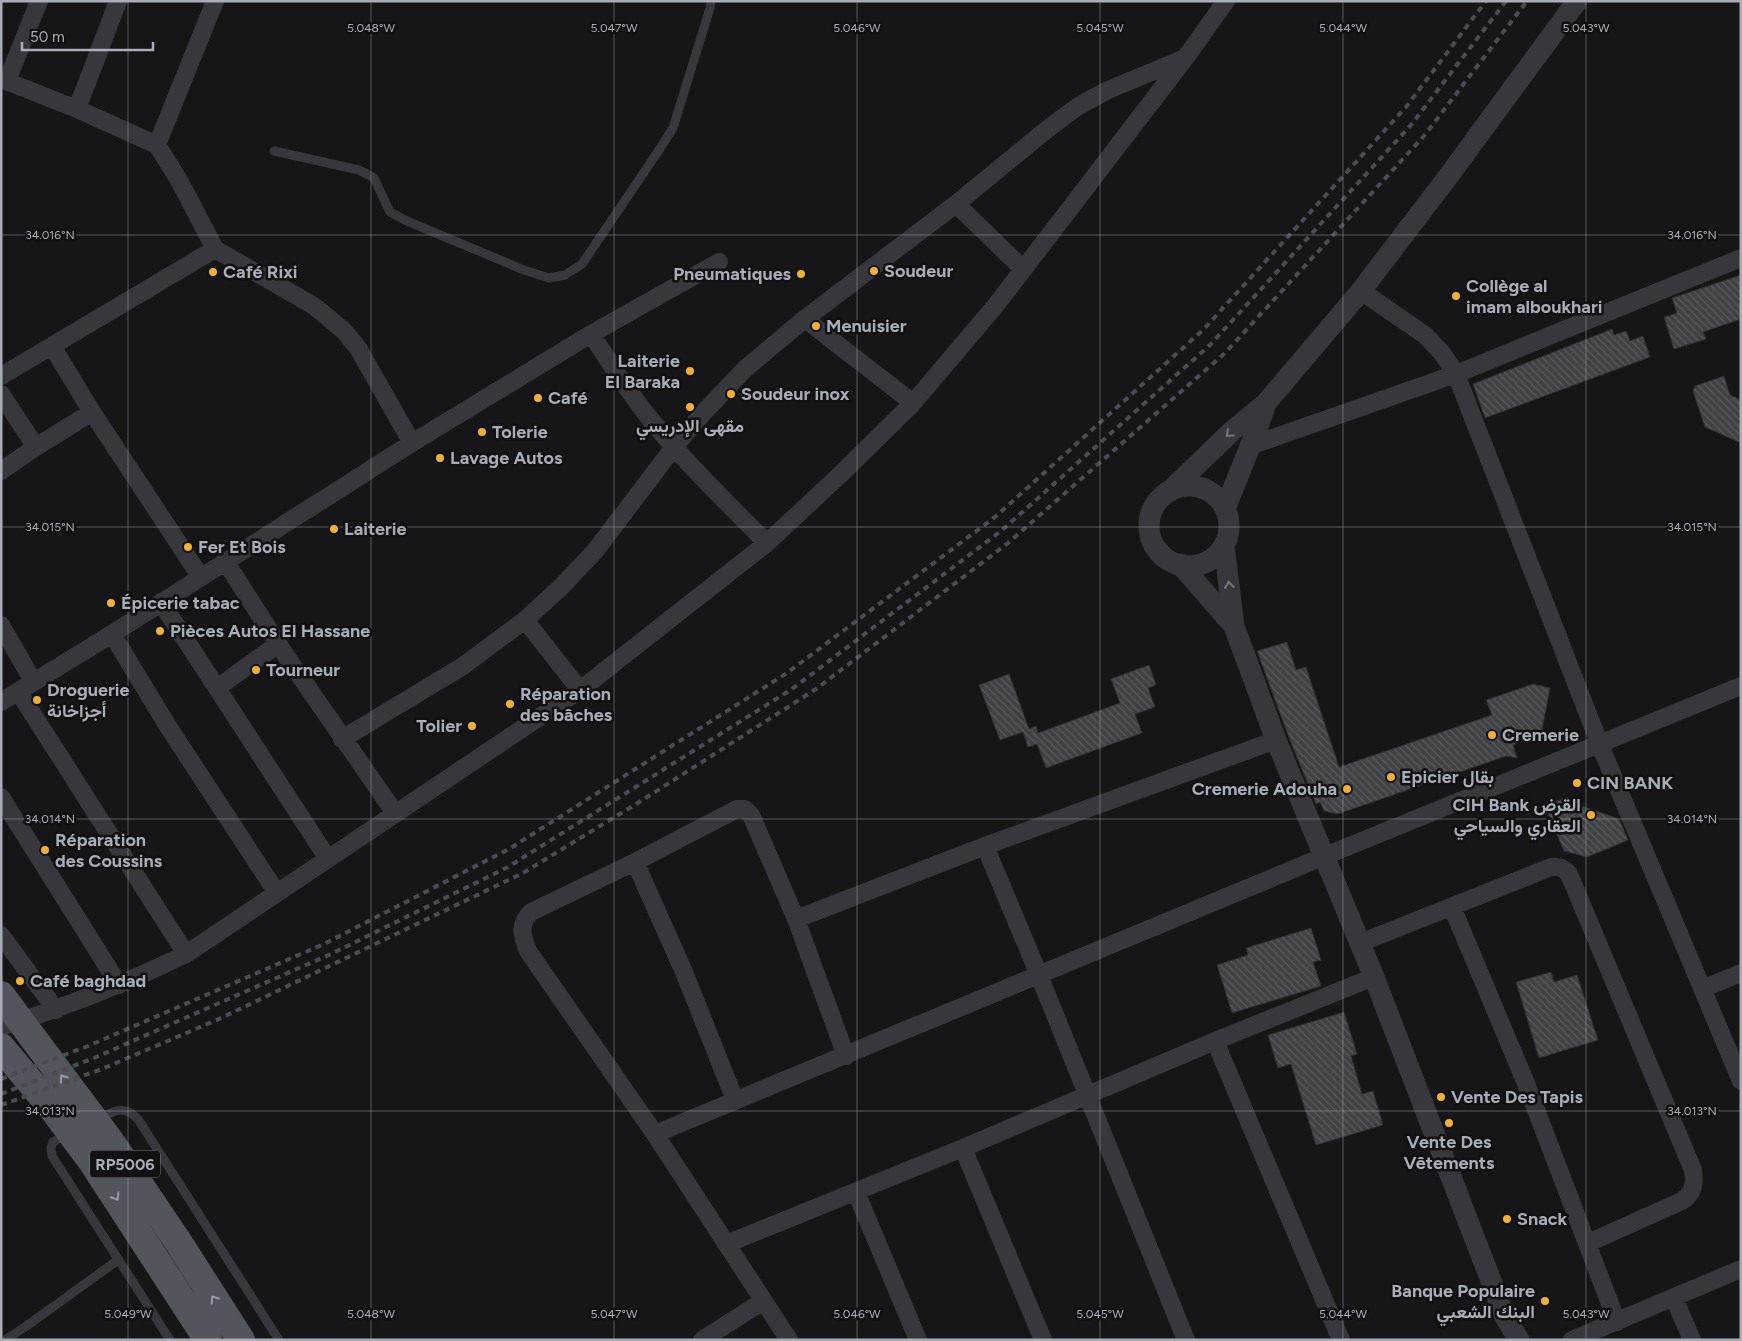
<svg xmlns="http://www.w3.org/2000/svg" width="1742" height="1341" viewBox="0 0 1742 1341" font-family="Figtree,Vazirmatn,sans-serif">
	<defs>
		<pattern id="building-back-hatch" width="6" height="6" patternUnits="userSpaceOnUse" patternTransform="scale(1.25)"><rect width="6" height="6" fill="#404145"/><path d="M-1 5l2 2M0 0l6 6M5-1l2 2" fill="none" stroke="#595a5e"/></pattern>
	</defs>
	<rect width="100%" height="100%" fill="#161618"/>
	<path fill="url(#building-back-hatch)" stroke="#303034" d="M1741,275V319L1703,332L1706,339L1674,349L1664,317L1677,313L1672,298Z
		M1612,329L1614,335L1626,331L1630,341L1643,336L1650,357L1485,418L1473,384Z
		M1724,376L1730,395L1741,400V443L1705,427L1693,391L1695,386Z
		M1287,642L1296,670L1306,667L1339,767L1492,715L1486,700L1533,684L1550,688L1541,735L1513,745L1517,758L1506,756L1338,814L1324,811L1320,802L1316,804L1288,735L1257,651Z
		M1149,665L1156,685L1148,688L1155,707L1135,714L1142,733L1046,768L1037,744L1028,747L1023,732L1000,740L979,685L1009,674L1029,729L1036,726L1038,733L1120,703L1111,679Z
		M1562,799L1619,819L1628,840L1587,857L1564,851L1545,806Z
		M1311,928L1321,960L1313,962L1321,986L1232,1013L1217,965L1248,955L1246,948Z
		M1551,972L1554,982L1577,975L1598,1040L1539,1058L1516,982Z
		M1344,1012L1357,1054L1351,1056L1362,1094L1373,1091L1383,1125L1316,1145L1291,1064L1278,1068L1268,1035Z"/>
	<g fill="none" stroke-linecap="round" stroke-linejoin="round">
		<path stroke="#37383d" stroke-width="9" d="M274,151L359,170L374,178L390,212L407,221L524,270L549,278L565,275L582,264L657,153L673,128L710,8L711,1
			M97,1120C114,1111 123,1104 138,1119L279,1340
			M68,1134L53,1142L51,1148L52,1156L170,1340
			M5,1340L28,1325L118,1260"/>
		<path stroke="#37383d" stroke-width="18" d="M1,79L77,109L157,145L180,182L215,249L314,306L344,331L358,348L412,443
			M7,81L39,1
			M77,109L118,1
			M157,145L215,1
			M956,204L1023,269
			M1361,291L1425,335L1442,353L1456,374L1600,745L1741,1081
			M805,319L913,403
			M591,334C610,363 629,393 651,420C686,463 727,503 767,543
			M52,346L92,412L200,576
			M1,376L215,249
			M1,394L36,447
			M1250,446L1456,374L1741,258
			M1,471L36,447L92,412
			M225,561L286,656L395,813
			M161,602L328,859
			M525,620L580,690
			M1,625L33,681
			M112,634L169,728L277,893
			M217,688L278,644
			M18,691L186,954
			M1,702L112,634L412,443L591,334L719,262
			M342,739L463,666L525,620L561,587L595,551L674,447L705,411L745,369L802,321L956,204L1050,127L1077,107L1106,91L1185,58
			M1,797L119,985
			M985,846L1039,975L1186,1340
			M635,862L684,972L735,1100
			M1452,907L1525,1081L1617,1322
			M796,919L985,846L1276,740
			M1,935L56,1010
			M1360,943L1551,867C1559,866 1564,868 1569,874L1693,1170C1695,1183 1694,1193 1682,1201L1588,1243
			M1702,989L1741,973
			M1,1027C65,1007 127,983 186,954L580,690L767,543L843,472L913,403L996,305L1186,57L1226,1
			M1215,1041L1341,1340
			M655,1134L1325,856L1741,686
			M963,1148L1043,1340
			M856,1192L918,1340
			M726,1244L963,1148L1215,1041L1374,977
			M1674,1298L1692,1340
			M702,1340L763,1301
			M789,1340L655,1134L528,951C522,935 518,925 531,912L635,862L737,809H745L751,815L796,919L846,1056
			M1572,1340L1741,1269"/>
		<path stroke="#37383d" stroke-width="21" d="M1149 526a40 40 0 1 1 80 0a40 40 0 1 1-80 0Z
			M1171,490L1232,431L1266,403L1361,291L1450,174L1577,1
			M1225,509L1259,424L1266,403
			M1224,545L1234,626L1276,740L1374,977L1505,1317L1519,1340
			M1180,564L1234,626"/>
		<path stroke="#53555c" stroke-width="28" d="M1,995L113,1145L177,1240L241,1340
			M1,1047L52,1108L93,1163L208,1340"/>
		<path stroke="#4a4c52" stroke-width="4" stroke-dasharray="6 5" stroke-linecap="butt" d="M1,1079L88,1046L324,944L509,849L787,673L995,517L1203,330L1406,107L1486,1
			M1,1094L94,1058L331,954L508,867L792,689L1001,531L1210,345L1411,125L1506,1
			M1,1105L102,1069L219,1019L523,873L641,801L816,689L1008,543L1225,353L1424,136L1527,1"/>
	</g>
	<defs><path id="oneway-chevron" d="M-2-3.5L2.5 0L-2 3.5" fill="none" stroke-width="1.6" stroke-linecap="round" stroke-linejoin="round" transform="scale(1.25)"/></defs>
	<g stroke="#757881">
		<use href="#oneway-chevron" transform="translate(1229 434) rotate(138)"/>
		<use href="#oneway-chevron" transform="translate(1229 585) rotate(-97)"/>
	</g>
	<g stroke="#979ba6">
		<use href="#oneway-chevron" transform="translate(63 1078) rotate(-126)"/>
		<use href="#oneway-chevron" transform="translate(116 1197) rotate(58)"/>
		<use href="#oneway-chevron" transform="translate(214 1299) rotate(-123)"/>
	</g>
	<path fill="none" stroke="#a8adb8" stroke-width="1" stroke-opacity="0.45" d="M128,1V1340M371,1V1340M614,1V1340M857,1V1340M1100,1V1340M1343,1V1340M1586,1V1340M1,235H1741M1,527H1741M1,819H1741M1,1111H1741"/>
	<g fill="#f2b134" stroke="#111113" stroke-width="2">
		<circle cx="874" cy="271" r="5"/>
		<circle cx="213" cy="272" r="5"/>
		<circle cx="801" cy="274" r="5"/>
		<circle cx="1456" cy="296" r="5"/>
		<circle cx="816" cy="326" r="5"/>
		<circle cx="690" cy="371" r="5"/>
		<circle cx="731" cy="394" r="5"/>
		<circle cx="538" cy="398" r="5"/>
		<circle cx="690" cy="407" r="5"/>
		<circle cx="482" cy="432" r="5"/>
		<circle cx="440" cy="458" r="5"/>
		<circle cx="334" cy="529" r="5"/>
		<circle cx="188" cy="547" r="5"/>
		<circle cx="111" cy="603" r="5"/>
		<circle cx="160" cy="631" r="5"/>
		<circle cx="256" cy="670" r="5"/>
		<circle cx="37" cy="700" r="5"/>
		<circle cx="510" cy="704" r="5"/>
		<circle cx="472" cy="726" r="5"/>
		<circle cx="1492" cy="735" r="5"/>
		<circle cx="1391" cy="777" r="5"/>
		<circle cx="1577" cy="783" r="5"/>
		<circle cx="1347" cy="789" r="5"/>
		<circle cx="1591" cy="815" r="5"/>
		<circle cx="45" cy="850" r="5"/>
		<circle cx="20" cy="981" r="5"/>
		<circle cx="1441" cy="1097" r="5"/>
		<circle cx="1449" cy="1123" r="5"/>
		<circle cx="1507" cy="1219" r="5"/>
		<circle cx="1545" cy="1301" r="5"/>
	</g>
	<g text-anchor="middle" stroke-width="5" stroke-linejoin="round" paint-order="stroke">
		<rect fill="#111113" stroke="#7b7e86" stroke-width="1" x="90" y="1150.5" width="70" height="27" rx="4"/>
		<g font-size="16" font-weight="bold" fill="#a8adb8">
			<text x="125" y="1170">RP5006</text>
		</g>
		<g font-size="18" font-weight="bold" fill="#a8adb8" stroke="#111113" text-anchor="start">
			<text x="884" y="277">Soudeur</text>
			<text x="223" y="278">Café Rixi</text>
			<text x="791" y="280" text-anchor="end">Pneumatiques</text>
			<text x="1466" y="292">Collège al<tspan x="1466" dy="21">imam alboukhari</tspan></text>
			<text x="826" y="332">Menuisier</text>
			<text x="680" y="367" text-anchor="end">Laiterie<tspan x="680" dy="21">El Baraka</tspan></text>
			<text x="741" y="400">Soudeur inox</text>
			<text x="548" y="404">Café</text>
			<text x="690" y="432" text-anchor="middle">مقهى الإدريسي</text>
			<text x="492" y="438">Tolerie</text>
			<text x="450" y="464">Lavage Autos</text>
			<text x="344" y="535">Laiterie</text>
			<text x="198" y="553">Fer Et Bois</text>
			<text x="121" y="609">Épicerie tabac</text>
			<text x="170" y="637">Pièces Autos El Hassane</text>
			<text x="266" y="676">Tourneur</text>
			<text x="47" y="696">Droguerie<tspan x="47" dy="21">أجزاخانة</tspan></text>
			<text x="520" y="700">Réparation<tspan x="520" dy="21">des bâches</tspan></text>
			<text x="462" y="732" text-anchor="end">Tolier</text>
			<text x="1502" y="741">Cremerie</text>
			<text x="1401" y="783">Epicier بقال</text>
			<text x="1587" y="789">CIN BANK</text>
			<text x="1337" y="795" text-anchor="end">Cremerie Adouha</text>
			<text x="1581" y="811" text-anchor="end">CIH Bank القرض<tspan x="1581" dy="21">العقاري والسياحي</tspan></text>
			<text x="55" y="846">Réparation<tspan x="55" dy="21">des Coussins</tspan></text>
			<text x="30" y="987">Café baghdad</text>
			<text x="1451" y="1103">Vente Des Tapis</text>
			<text x="1449" y="1148" text-anchor="middle">Vente Des<tspan x="1449" dy="21">Vêtements</tspan></text>
			<text x="1517" y="1225">Snack</text>
			<text x="1535" y="1297" text-anchor="end">Banque Populaire<tspan x="1535" dy="21">البنك الشعبي</tspan></text>
		</g>
	</g>
	<g font-size="12" text-anchor="middle" fill="#a8adb8" stroke="#111113" stroke-width="5" stroke-linejoin="round" paint-order="stroke">
		<text x="371" y="32">5.048°W</text>
		<text x="614" y="32">5.047°W</text>
		<text x="857" y="32">5.046°W</text>
		<text x="1100" y="32">5.045°W</text>
		<text x="1343" y="32">5.044°W</text>
		<text x="1586" y="32">5.043°W</text>
		<text x="50" y="239">34.016°N</text>
		<text x="1692" y="239">34.016°N</text>
		<text x="50" y="531">34.015°N</text>
		<text x="1692" y="531">34.015°N</text>
		<text x="50" y="823">34.014°N</text>
		<text x="1692" y="823">34.014°N</text>
		<text x="50" y="1115">34.013°N</text>
		<text x="1692" y="1115">34.013°N</text>
		<text x="128" y="1318">5.049°W</text>
		<text x="371" y="1318">5.048°W</text>
		<text x="614" y="1318">5.047°W</text>
		<text x="857" y="1318">5.046°W</text>
		<text x="1100" y="1318">5.045°W</text>
		<text x="1343" y="1318">5.044°W</text>
		<text x="1586" y="1318">5.043°W</text>
	</g>
	<rect width="1742" height="1341" fill="none" stroke="#a8adb8" stroke-width="5"/>
	<path d="M22 42v8h131v-8" fill="none" stroke="#a8adb8" stroke-width="2.5"/>
	<text x="30" y="42" font-size="15" fill="#a8adb8" stroke="#111113" stroke-width="4" paint-order="stroke">50 m</text>
</svg>
